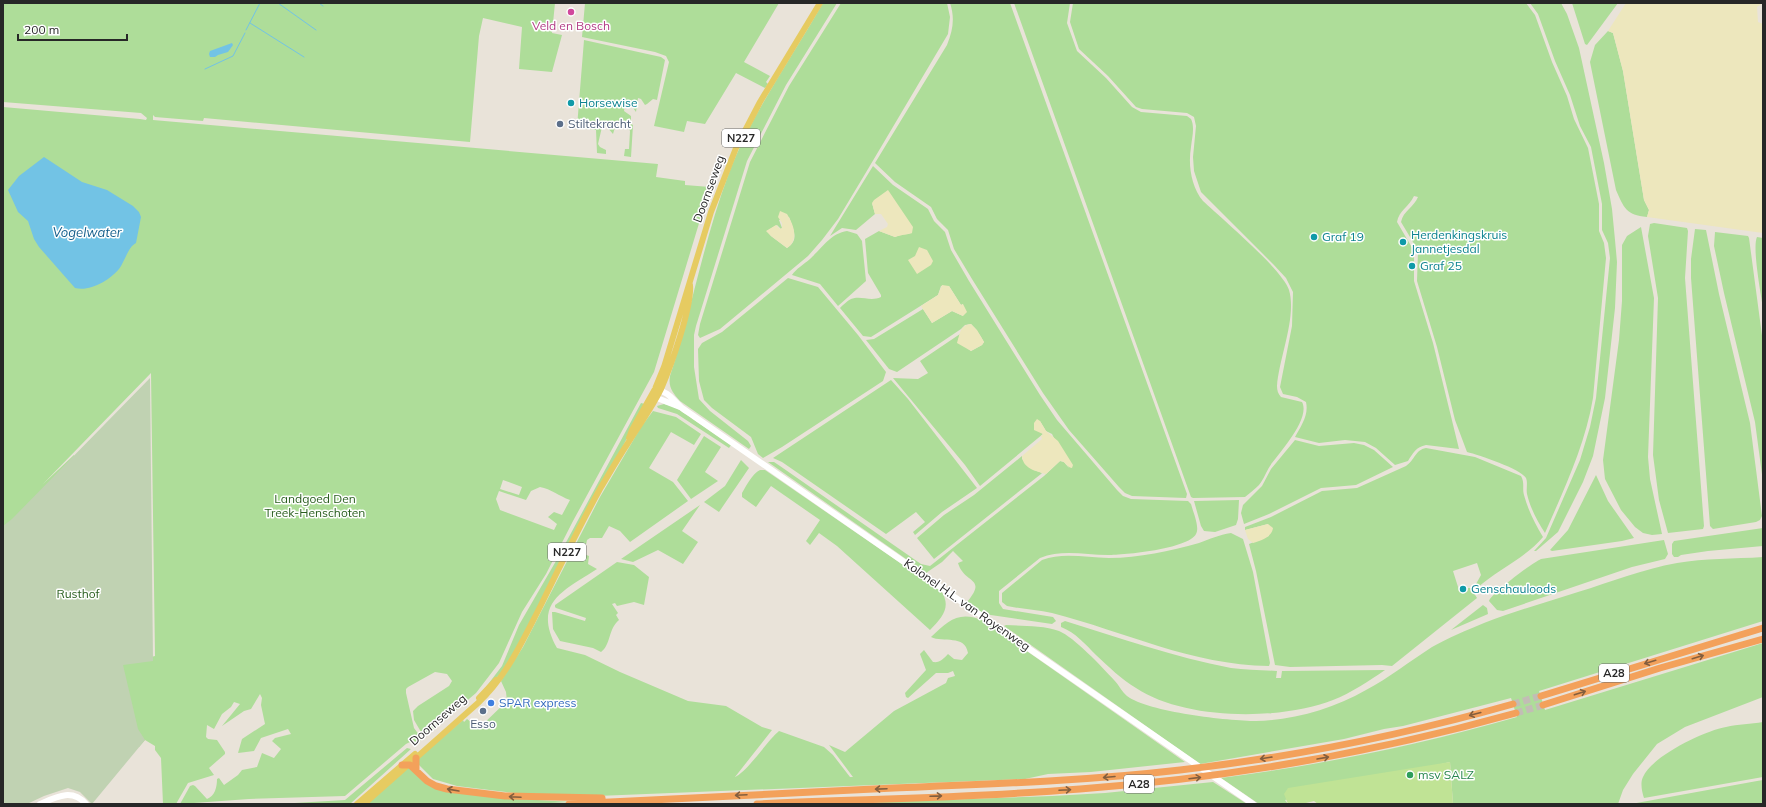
<svg xmlns="http://www.w3.org/2000/svg" width="1766" height="807" viewBox="0 0 1766 807" font-family="Mulish,sans-serif">
	<rect width="100%" height="100%" fill="#e9e3d9"/>
	<path fill="#aedd99" fill-rule="evenodd" d="M3,3H555L552,33L562,35L552,72L519,69L522,27L483,18L479,36L470,142L204,118L203,121L155,117L153,115V120L658,164L656,177L685,181V185L710,187L654,372L573,521L546,574L522,612L499,663L476,693L424,737L414,720L413,711L418,706L449,686L452,681L447,674L435,672L408,687L406,689V693L414,728L422,739L415,745L410,742L406,744L345,796L249,799L180,804L190,786L193,785L195,786L207,799C215,796 217,787 217,779L219,778L224,785L238,775L242,770L257,767L262,753L274,758L281,749L272,741L275,738L291,734L288,729L261,738L254,751L238,753L242,739L265,724L261,705L262,698L260,694L251,709L244,711L222,726L240,704L234,702L231,707L222,714L214,729L207,725L206,737L208,739L217,740L225,752V754L209,768L214,775L188,783L176,804H163L161,758L155,750V746L145,740L139,747L81,741L3,530V107L140,119L146,120L147,118L141,113L3,102ZM151,373L155,656L126,663L74,455L43,484ZM503,480L522,487L519,495L500,489ZM540,487C551,489 559,496 570,500L562,515L554,512L548,517L557,524L554,530L500,510L496,499L499,491L526,500L531,491Z
		M585,3H779L744,62L770,76L766,82L768,84L765,88L736,73L705,124L687,121L684,132L654,126L669,62L666,56L655,52L582,37Z
		M823,3H837L786,85L747,161L696,326L694,335V367L699,399L710,411L748,441L751,446L749,449L680,401C673,393 668,387 670,376C692,309 704,239 729,173C752,113 791,59 823,3Z
		M841,3H947L950,17L948,34L868,169L838,219L822,240L808,256L720,329L700,338L698,335L700,324L750,162L789,86ZM789,217C793,229 800,240 787,248L771,236L767,231L777,225L781,229L782,228L779,220Z
		M950,3H1010L1187,494L1186,498L1132,496L1125,493L1119,487L1069,430L1043,393L972,279L954,249L948,230L937,219L931,207L895,182L875,163L947,45C953,30 955,18 950,3Z
		M1014,3H1070L1067,23L1077,51L1106,78L1132,107L1141,112L1187,116L1191,119C1195,127 1192,138 1191,147C1188,165 1191,186 1203,201C1221,218 1283,270 1289,290C1297,317 1279,358 1277,386C1277,390 1278,394 1281,397L1302,402C1311,419 1279,453 1270,466C1266,472 1264,479 1259,485C1255,489 1250,493 1245,497L1193,498L1191,497Z
		M1073,3H1526L1535,15L1552,62L1567,96L1574,119L1588,148L1599,204V231L1604,243L1606,258L1593,398C1585,446 1564,489 1545,533C1537,521 1530,507 1527,494C1526,489 1528,483 1526,478C1521,469 1479,455 1467,452L1455,420L1437,347L1417,281L1418,252L1416,247L1401,222C1403,211 1414,207 1418,197L1414,196C1409,207 1399,210 1397,222L1414,251V281L1433,343L1459,449L1426,445C1416,447 1413,453 1408,461L1395,465L1376,448L1365,442L1345,440L1319,443L1295,437C1301,426 1309,415 1306,402L1297,397L1283,394L1280,387L1292,326L1293,292L1286,278L1273,264L1201,192L1194,171L1193,157L1196,126L1194,117L1187,113L1142,109L1136,107L1108,76L1079,49L1070,22Z
		M1530,3H1561L1567,14L1579,48L1604,163L1612,209L1615,240L1617,262L1615,308L1605,398L1593,456L1583,482L1558,532L1536,551H1534L1546,538L1580,460L1590,427L1596,398L1610,258L1608,243L1602,230V204L1591,147L1580,126L1570,95L1555,61L1538,14Z
		M1572,3H1618L1587,45L1585,44Z
		M1608,31L1613,33L1623,71L1644,200L1649,210L1647,217C1626,215 1624,208 1616,190L1590,62L1595,45Z
		M584,40L661,57L665,60L657,100L653,99L647,104L645,105L641,99L638,98L636,112L631,105L628,104L625,105L624,111L631,116V124L633,125L631,157L624,156L625,149H629L630,131L627,124H616L613,134L607,127H602L598,144L600,147L606,150V154L597,153L596,130L577,127Z
		M873,166L893,185L928,209L934,221L945,232L951,250L969,281L1040,395L1057,420L1117,490L1123,496L1131,499L1188,501L1191,504C1193,512 1200,527 1196,534C1188,549 1124,555 1108,555C1085,555 1062,549 1040,558L999,591V603L1003,609L1053,617L1056,621L1052,624L984,614L967,602C988,577 964,584 958,563L963,561L953,551L942,562L926,573L768,462H774L780,466L921,564L930,566L1044,476L1060,461L1064,462L1069,468L1052,434L1046,431L1040,421L1041,432L1043,434L980,486L965,465L893,378L918,379L928,373L920,361L960,334L958,341L971,351L982,345L984,342C980,335 977,330 971,324L965,325L961,329L897,372L889,369L866,340L874,339L923,309L932,323L952,311L963,316V304L961,305L949,286H941L938,295L871,337L863,336L840,308C843,305 847,301 851,299C861,295 870,302 881,297V295L868,273L865,239L879,231L895,237L902,234H910L872,203L875,214L856,230L842,228L830,236Z
		M1654,223L1687,228L1688,231L1685,278L1704,526L1703,529L1668,533L1659,500L1653,455L1658,298L1648,236L1650,224Z
		M1641,227L1654,298L1648,457L1650,479L1662,534L1652,535L1643,533L1635,527L1621,510L1605,479L1603,460L1619,340L1622,301V245L1627,236Z
		M1695,229L1706,230L1719,294L1750,423L1762,516L1760,520L1756,522L1713,529L1710,526L1691,278V259Z
		M847,231L857,234L862,241L866,281L838,306L820,284L792,275C796,269 804,264 810,259C821,249 831,233 847,231Z
		M1715,232L1748,236L1749,238L1763,343V482L1755,422L1724,293L1714,246Z
		M1757,237L1763,238V308C1761,295 1752,247 1757,237Z
		M788,278L818,287L858,335L886,372L883,381L782,447L763,458L758,454L751,437L712,408L704,400L699,381L698,349L702,343L722,332Z
		M891,380L908,399L977,488L942,512L915,535L913,532L925,522L916,512L886,534L782,462L773,458Z
		M641,403L645,404L521,640L503,671L479,696L502,666L519,625L556,561Z
		M664,404L675,407L731,445L729,448L677,414L658,408L657,406Z
		M653,411L676,417L701,434L694,445L671,432L649,468L673,482L688,501L630,542L620,531L609,526L602,538H590L587,540L584,554L589,556L588,564L597,569C563,591 532,603 557,648L585,655L620,672L688,701L726,706L762,727L772,730L735,777C748,771 767,741 779,731L824,747L833,755L850,777H853L829,745L845,752L894,711L946,683L948,678L955,676L953,671L948,673H936L908,698L906,697L905,693L926,670L920,654L924,650L933,662C940,663 943,659 948,654L954,659L962,660L968,653C965,634 943,643 931,637C949,620 959,610 984,621L1185,762L1091,772L1048,774L1025,779L597,796L514,793L457,786L433,779L415,761L463,720L464,722L467,719L479,728L507,701L506,692L501,681L523,647L600,497L641,427Z
		M704,436L721,447L705,472L718,481L691,499L677,480Z
		M1295,440L1319,446L1354,443L1364,445L1374,450L1393,467L1356,485L1321,488L1269,514L1244,524L1241,513L1243,505L1262,486L1271,469Z
		M1426,448L1475,457L1521,476C1525,483 1522,488 1524,495C1528,510 1535,524 1543,537C1528,556 1497,570 1477,588L1476,584L1481,575L1477,563L1453,571L1459,590L1467,592L1468,588H1471L1477,598L1392,666L1382,665L1290,667L1275,665L1256,571L1249,544L1269,536L1268,524L1245,530V527L1271,517L1322,491L1357,488L1406,466C1415,460 1415,450 1426,448Z
		M1022,456V459L1034,470L1042,473L1041,474L934,559L917,538L944,515L974,495Z
		M741,460L749,468L719,512L704,502L725,486Z
		M760,470H765L941,591C952,607 942,618 930,630L837,546L819,533L810,545L806,541L820,520L771,486L756,507L742,497V493C746,486 752,474 760,470Z
		M1596,475L1608,501L1634,538L1622,541L1552,551L1550,550L1568,530Z
		M1239,500L1238,519L1236,525L1215,532L1204,531L1201,526L1194,501Z
		M700,505L682,531L698,542L683,564L658,550L633,562L621,559Z
		M1763,528V546L1708,551L1681,555L1678,557H1674L1672,554V544L1674,541Z
		M1231,533L1243,539L1253,572L1270,663L1269,666C1191,665 1126,632 1052,613C1037,610 1022,609 1007,606L1002,602V593L1042,560C1063,552 1087,558 1109,558C1139,558 1170,551 1199,543C1210,539 1219,535 1231,533Z
		M1664,540L1668,554L1665,559L1632,567L1503,611L1497,610L1489,601C1492,593 1532,563 1541,559Z
		M1763,557V621L1539,691L1545,710L1763,643V697L1685,727L1657,744L1633,774L1623,790L1618,804H1453L1450,762L1285,800L1288,804H1259L1221,778C1321,765 1420,745 1517,717L1511,698L1403,726L1384,729L1344,739L1200,764L1004,626L1006,625C1022,626 1043,625 1059,631C1074,637 1102,667 1114,680C1119,685 1122,692 1127,696C1148,712 1229,721 1256,721C1294,720 1333,709 1366,690C1389,678 1410,661 1432,647C1448,638 1467,630 1484,623C1515,611 1547,602 1578,592C1611,582 1643,569 1677,563C1705,558 1734,559 1763,557Z
		M617,562L634,565L649,577L644,605L634,602L617,606L615,603L612,604L618,613L616,615L619,620C608,629 611,645 601,652L593,648L560,641L553,629L552,612H555L585,621L586,618L556,608L555,607V605Z
		M1483,605L1487,608L1488,614L1451,630Z
		M1065,621C1120,638 1174,657 1231,668C1245,670 1262,670 1277,671L1276,678H1281L1282,671L1385,670C1369,681 1351,693 1333,700C1279,721 1184,720 1136,688C1121,679 1109,667 1096,655C1085,644 1076,633 1061,627V623Z
		M1763,722V777L1644,798C1642,792 1640,783 1643,777C1652,756 1704,731 1726,727C1738,724 1751,724 1763,722Z
		M407,748L411,749L350,804H278L345,800Z
		M410,766L429,783L505,798L572,802L529,804H367Z
		M1763,780V804H1631L1757,781Z
		M1213,782L1247,804H828L1052,796L1105,793Z"/>
	<path fill="#ede7bd" d="M1626,3H1763L1757,7L1758,22L1763,24V233L1647,217L1649,210L1644,200L1623,71L1613,33L1608,31Z
		M888,190L913,227L912,233C910,234 901,235 895,237L879,231L887,227L888,224L881,214H875L872,203L874,200Z
		M780,211L787,214C794,225 799,240 787,248L771,236L766,231L776,225L780,229L782,228V223L778,217Z
		M919,247L927,250L933,261L931,265L917,274L908,260L915,256Z
		M942,285L949,286L961,305L963,304L967,312L963,316L952,311L932,323L921,306L938,295Z
		M971,324L977,330L984,342L982,345L971,351L957,343C960,334 960,325 971,324Z
		M1037,419L1040,421L1046,431L1058,441L1073,465L1072,468C1066,467 1066,461 1060,461L1046,474C1036,471 1023,469 1022,456L1042,439L1041,436L1043,434L1034,430V423Z
		M1268,524L1273,528C1272,537 1261,541 1253,543L1248,539L1245,530Z"/>
	<path fill="#c0d2b2" d="M150,378L153,661L123,665L138,729L145,740L92,804L80,792L68,788L44,796L27,804H3V526L12,519Z"/>
	<path fill="#c0e395" d="M1450,762L1453,804H1318L1314,801L1302,804H1288L1284,794L1288,788Z"/>
	<path fill="#72c3e5" d="M232,43L233,45L228,52L218,55L215,57H210L209,54L210,51Z
		M44,157L82,182L107,190L133,206L139,212L141,217L136,243C128,247 125,261 119,269C110,280 90,292 75,288L39,247L34,239L28,221L18,212L8,190L19,176Z"/>
	<g fill="none" stroke-linecap="round" stroke-linejoin="round">
		<path stroke="#72c3e5" stroke-width="1" d="M278,3L316,30
			M319,3L323,6
			M250,23L304,57
			M246,30L260,3
			M205,69L233,56L245,33"/>
		<path stroke="#c2bdb5" stroke-width="7" stroke-dasharray="7 3.5" stroke-linecap="butt" d="M1513,704L1541,696
			M1516,713L1543,705"/>
		<path stroke="#fff" stroke-width="6" d="M680,407L657,398L655,389C668,391 673,400 682,408C686,411 691,414 695,417L1253,804
			M40,804C56,797 72,788 86,804"/>
		<path stroke="#e6cb61" stroke-width="6" d="M629,438L632,430L655,389L664,367L711,212L736,148L760,102L820,3
			M479,698L496,680
			M357,804L415,754
			M364,804L478,703C507,676 523,640 541,605C560,566 579,527 600,489C609,474 618,458 628,443C639,425 652,408 661,389C671,366 692,307 690,285"/>
		<path stroke="#f3a15b" stroke-width="7" d="M1541,696L1763,628
			M1543,705L1660,668L1763,639
			M402,765H410L427,781L436,786L447,789L505,796L602,798
			M416,770V758
			M569,804C678,798 786,793 894,788C990,784 1085,781 1180,770C1293,757 1404,735 1513,704
			M757,804C864,799 973,798 1080,789C1228,778 1373,753 1516,713"/>
	</g>
	<defs><path id="oneway-shaft" d="M-6 0H5M1.5-3L5.5 0L1.5 3" fill="none" stroke-width="1.6" stroke-linecap="round" stroke-linejoin="round"/></defs>
	<g stroke="#835e3e">
		<use href="#oneway-shaft" transform="translate(1698 657) rotate(-17)"/>
		<use href="#oneway-shaft" transform="translate(1650 662) rotate(163)"/>
		<use href="#oneway-shaft" transform="translate(1580 693) rotate(-18)"/>
		<use href="#oneway-shaft" transform="translate(1475 714) rotate(165)"/>
		<use href="#oneway-shaft" transform="translate(1266 758) rotate(171)"/>
		<use href="#oneway-shaft" transform="translate(1323 758) rotate(-10)"/>
		<use href="#oneway-shaft" transform="translate(1109 777) rotate(175)"/>
		<use href="#oneway-shaft" transform="translate(1195 778) rotate(-7)"/>
		<use href="#oneway-shaft" transform="translate(881 789) rotate(178)"/>
		<use href="#oneway-shaft" transform="translate(453 790) rotate(-170)"/>
		<use href="#oneway-shaft" transform="translate(1065 790) rotate(-3)"/>
		<use href="#oneway-shaft" transform="translate(741 795) rotate(177)"/>
		<use href="#oneway-shaft" transform="translate(936 796) rotate(-2)"/>
		<use href="#oneway-shaft" transform="translate(515 797) rotate(-177)"/>
	</g>
	<circle fill="#d1479c" stroke="#fff" stroke-width="1.5" cx="571" cy="12" r="4"/>
	<g fill="#0f9aa8" stroke="#fff" stroke-width="1.5">
		<circle cx="571" cy="103" r="4"/>
		<circle cx="1314" cy="237" r="4"/>
		<circle cx="1403" cy="242" r="4"/>
		<circle cx="1412" cy="266" r="4"/>
		<circle cx="1463" cy="589" r="4"/>
	</g>
	<g fill="#5c6f8a" stroke="#fff" stroke-width="1.5">
		<circle cx="560" cy="124" r="4"/>
		<circle cx="483" cy="711" r="4"/>
	</g>
	<circle fill="#3f7fe0" stroke="#fff" stroke-width="1.5" cx="491" cy="703" r="4"/>
	<circle fill="#2e9e5b" stroke="#fff" stroke-width="1.5" cx="1410" cy="775" r="4"/>
	<g text-anchor="middle" stroke-width="3" stroke-linejoin="round" paint-order="stroke">
		<g fill="#fff" stroke="#686868" stroke-width="1">
			<rect x="722" y="129" width="38" height="18" rx="3"/>
			<rect x="548" y="543" width="38" height="18" rx="3"/>
			<rect x="1599" y="664" width="30" height="18" rx="3"/>
			<rect x="1124" y="775" width="30" height="18" rx="3"/>
		</g>
		<g font-size="11" font-weight="bold" fill="#272727">
			<text x="741" y="142">N227</text>
			<text x="567" y="556">N227</text>
			<text x="1614" y="677">A28</text>
			<text x="1139" y="788">A28</text>
		</g>
		<g font-size="12" fill="#b23c85" stroke="#fff">
			<text x="571" y="30">Veld en Bosch</text>
		</g>
		<g font-size="12" fill="#0d838f" stroke="#fff" text-anchor="start">
			<text x="579" y="107">Horsewise</text>
			<text x="1411" y="239">Herdenkingskruis<tspan x="1411" dy="14">Jannetjesdal</tspan></text>
			<text x="1322" y="241">Graf 19</text>
			<text x="1420" y="270">Graf 25</text>
			<text x="1471" y="593">Genschauloods</text>
		</g>
		<g font-size="12" fill="#4e5e75" stroke="#fff" text-anchor="start">
			<text x="568" y="128">Stiltekracht</text>
			<text x="483" y="728" text-anchor="middle">Esso</text>
		</g>
		<g font-size="12" fill="#272727" stroke="#fff">
			<text transform="translate(709 189) rotate(-70)" y="4">Doornseweg</text>
			<text transform="translate(967 605) rotate(35)" y="4">Kolonel H.L. van Royenweg</text>
			<text transform="translate(438 720) rotate(-41)" y="4">Doornseweg</text>
		</g>
		<g font-size="12" fill="#295e1e" stroke="#fff">
			<text x="315" y="503">Landgoed Den<tspan x="315" dy="14">Treek-Henschoten</tspan></text>
			<text x="78" y="598">Rusthof</text>
		</g>
		<g font-size="12" fill="#366cbe" stroke="#fff" text-anchor="start">
			<text x="499" y="707">SPAR express</text>
		</g>
		<g font-size="12" fill="#27864d" stroke="#fff" text-anchor="start">
			<text x="1418" y="779">msv SALZ</text>
		</g>
		<g font-size="13" font-style="italic" fill="#16608d" stroke="#fff">
			<text x="87" y="237">Vogelwater</text>
		</g>
	</g>
	<rect width="1766" height="807" fill="none" stroke="#272727" stroke-width="8"/>
	<path d="M18 34v6h109v-6" fill="none" stroke="#272727" stroke-width="2"/>
	<text x="24" y="34" font-size="12" fill="#272727" stroke="#ffffff" stroke-width="3" paint-order="stroke">200 m</text>
</svg>
